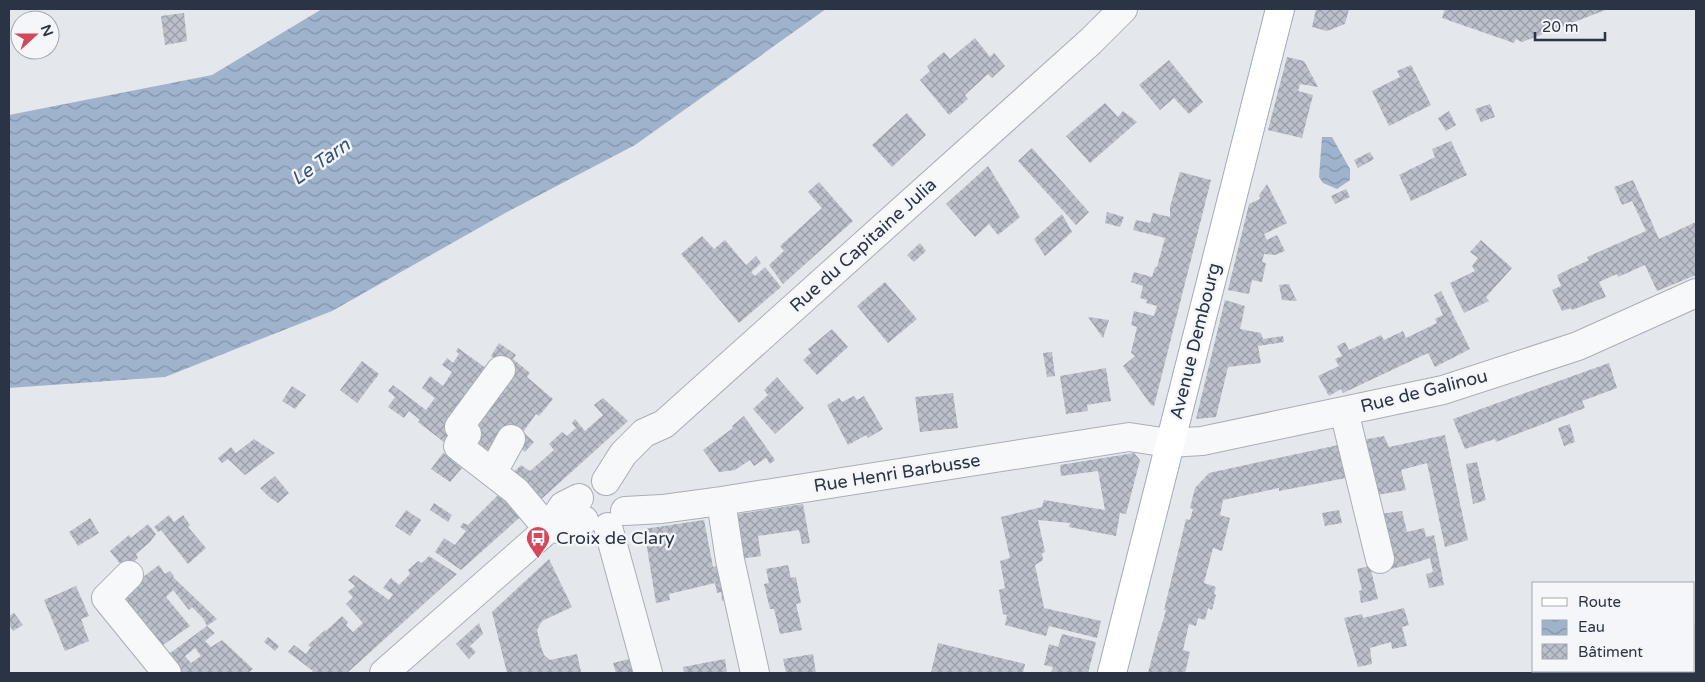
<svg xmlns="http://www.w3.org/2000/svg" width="1705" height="682" viewBox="0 0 1705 682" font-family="'Varela Round',sans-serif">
	<defs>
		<pattern id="water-waves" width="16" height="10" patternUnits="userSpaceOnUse" patternTransform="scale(1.25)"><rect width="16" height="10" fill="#9fb4cc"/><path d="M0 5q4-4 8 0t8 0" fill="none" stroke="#8293a7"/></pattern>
		<pattern id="building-cross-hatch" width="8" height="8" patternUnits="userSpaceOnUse" patternTransform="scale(1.25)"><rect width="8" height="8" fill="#bbc0ca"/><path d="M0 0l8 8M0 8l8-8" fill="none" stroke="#989da6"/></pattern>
	</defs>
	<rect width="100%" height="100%" fill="#e4e7ec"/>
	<path fill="#d2d6de" d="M1696,624V673H1585L1583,671H1694V625Z"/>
	<path fill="url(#water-waves)" d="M322,9H826L635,145L507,212L332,311L165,377L9,388V115L212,75Z
		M1322,137H1332L1350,169V180L1337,189L1323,183L1319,177Z"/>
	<path fill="url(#building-cross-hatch)" fill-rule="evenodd" d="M1316,9H1349L1345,24L1327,31L1312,27Z
		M1445,9H1608L1522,42L1516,39L1514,43L1442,18Z
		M184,13L187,41L165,45L161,16Z
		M975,38L990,57L994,53L1005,66L992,78L988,74L965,95L968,99L949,115L920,80L930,71L927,66L944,52L950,59Z
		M1287,57L1304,61L1318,87L1300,84L1298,91L1313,95L1302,138L1268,130Z
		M1169,60L1203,102L1189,114L1174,98L1160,110L1139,85Z
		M1411,65L1431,105L1389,126L1372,91L1400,77L1397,71Z
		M1105,103L1118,117L1123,111L1137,122L1090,163L1066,136Z
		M1490,104L1495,117L1481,122L1475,109Z
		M1449,111L1456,125L1446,131L1438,118Z
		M907,113L926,135L892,167L872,145Z
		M1451,141L1467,175L1411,201L1399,175L1435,157L1432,149Z
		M1032,148L1089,212L1076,225L1018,161Z
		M1370,152L1374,159L1358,168L1354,160Z
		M988,166L1020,217L998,235L989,224L975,237L946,204Z
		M1180,172L1211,180L1154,406L1151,405L1123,366L1135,356L1131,353L1137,327L1131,325L1134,311L1154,316L1157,306L1146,303L1147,300L1140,298L1143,286L1131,282L1134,272L1152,277L1155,267H1157L1165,238L1133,230L1136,220L1150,223L1153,213L1170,217V207Z
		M1633,180L1659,239L1696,222V275L1657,291L1645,265L1618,277L1617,274L1599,282L1606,297L1572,310L1571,308L1562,311L1552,290L1561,286L1557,275L1589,260L1587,257L1646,231L1632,201L1622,205L1614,187Z
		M819,182L853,221L783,284L769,265L784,251L780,246L822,208L808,192Z
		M1267,184L1287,223L1264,234L1267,240L1277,235L1285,251L1275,255L1264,254L1262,262L1266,263L1262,282L1252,280L1249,294L1228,290L1249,204L1260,199L1259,195Z
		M1346,189L1350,197L1335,204L1331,196Z
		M1107,212L1124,217L1120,227L1105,223Z
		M1062,214L1072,232L1045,256L1034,239Z
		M702,236L714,249L725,240L746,265L756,256L761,263L751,272L755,276L765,267L781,287L739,323L681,254Z
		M1481,240L1512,268L1486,297L1489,301L1464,313L1450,283L1475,271L1472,266L1478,258L1470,252Z
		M920,243L926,251L914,262L907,255Z
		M885,282L917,319L888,343L857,306Z
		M1289,284L1291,289L1297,301L1282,300L1279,285Z
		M1441,291L1470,349L1435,367L1428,353L1343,393L1341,389L1329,396L1318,376L1339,366L1335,359L1342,356L1337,346L1345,342L1349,350L1381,335L1384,340L1403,331L1406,338L1437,323L1435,319L1443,315L1434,295Z
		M1225,300L1245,306L1240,329L1261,333L1263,339L1283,336L1284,342L1258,346L1261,363L1228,367L1216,417L1196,419Z
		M1088,317L1109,320L1103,338Z
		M832,329L848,347L817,375L803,360L811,353L808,349Z
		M499,343L516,355L513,359L530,373L527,377L553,399L539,416L536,414L523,432L534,442L525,452L515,444L492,465L467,446L468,425L501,363L491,356Z
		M458,348L490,371L449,446L418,422L420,420L409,411L404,418L388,407L395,397L388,391L393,385L426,410L435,398L422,388L430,376L443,386L452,372L442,365L447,358L453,363L459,354L456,351Z
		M1052,352L1055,376L1047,377L1043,353Z
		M362,361L379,374L357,403L340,390Z
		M1609,363L1617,388L1582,401L1585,408L1496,442L1495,439L1465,449L1453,419Z
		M1106,368L1111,401L1087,405L1088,411L1066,414L1060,376Z
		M777,377L804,408L775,434L753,409L768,395L764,390Z
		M292,386L306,395L295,409L282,401Z
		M953,393L958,428L920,432L915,397Z
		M854,396L857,400L864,396L883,429L868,438L866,435L848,445L827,405L839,398L842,402Z
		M603,398L628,421L537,503L510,476L521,465L530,471L554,450L549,444L562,432L567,436L576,428L572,423L575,419L585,431L603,415L594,405Z
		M744,416L775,460L770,464L766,458L754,466L750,460L735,470L719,472L703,450L733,428L732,426Z
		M1570,424L1575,442L1564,446L1558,428Z
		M1445,435L1468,540L1445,547L1427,463L1401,470L1406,490L1377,495L1363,440L1384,436L1389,447Z
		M254,439L275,453L245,475L228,459L222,463L218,458L231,447L236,453Z
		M1343,444L1351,477L1279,491V488L1223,500L1220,515L1230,518L1222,551L1213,548L1204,583L1216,587L1214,594L1216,595L1212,610L1208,608L1205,620L1198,618L1196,626L1189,624L1183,650L1190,652L1185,673H1148L1159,631H1160L1166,610H1164L1186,519L1190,520L1193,509L1190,508L1195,488L1209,473Z
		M443,453L462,468L450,482L431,469Z
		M1134,453L1140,460L1126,514L1120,513L1116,536L1069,527L1070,523L1038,520L1045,552L1042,553L1043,560L1035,565L1044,608L1101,621L1097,638L1049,626L1046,636L1005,625L1007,615L1003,614L999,590L1005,588L1000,561L1010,558L1001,517L1042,507L1044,500L1105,510L1098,471L1061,476L1060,465Z
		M1477,462L1486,500L1473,504L1466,464Z
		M275,476L289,493L278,503L269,497L260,488Z
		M490,488L527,511L461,570L435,552L444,538L455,545L466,531L460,527L463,523L468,525L498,495Z
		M434,503L452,515L448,522L430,510Z
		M803,504L810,543L802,544L799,530L758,536L761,556L739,559L732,515Z
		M406,510L421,520L410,536L395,526Z
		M1339,510L1342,523L1325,526L1322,513Z
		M1402,511L1407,532L1424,528L1426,537L1434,535L1444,585L1429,588L1426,574L1433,572L1430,558L1408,565L1391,569L1380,514Z
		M169,515L174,522L183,515L190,525L188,527L206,548L188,564L161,530L158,532L154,527Z
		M90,518L99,533L78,546L69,532Z
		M704,520L713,567L721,565L728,600L722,601L721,592L717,593L715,583L669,594L670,600L656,603L644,529Z
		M148,524L156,534L150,542L136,554L138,558L125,570L110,551L129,535L131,538Z
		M429,556L457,574L347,673H311L313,671L288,652L294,645L306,654L311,647L308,645L325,630L326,631L342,616L348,622L346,625L353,632L363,623L346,604L353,597L348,592L355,586L348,580L354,575L389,600L393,594L383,588L391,578L399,585L410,574L408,570L418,561L422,563Z
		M549,559L572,607L542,621L537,630L541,647L544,655L550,660L577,654L581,672L507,673L492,612Z
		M159,565L165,574L170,571L174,576L173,577L217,619L207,626L203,618L192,607L189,610L173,590L166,597L190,626L163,645L133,610L115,598Z
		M788,565L791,578L796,577L801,603L796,604L802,630L780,634L774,609H770L764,584L769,583L766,569Z
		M1370,566L1378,599L1361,603L1359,591L1362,590L1357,569Z
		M76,586L89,616L81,619L89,641L65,651L44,600Z
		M1404,608L1409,625L1402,627L1407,646L1392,649L1391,642L1370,648L1372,664L1358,667L1344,618L1362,614L1363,618Z
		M14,613L23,625L13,631L9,625V616Z
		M479,623L483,634L470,646L476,652L469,659L456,644Z
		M207,626L215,633L205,641L211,647L222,640L253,669L248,673H173L162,659ZM195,648L201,656L191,663L185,656Z
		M1062,634L1096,642L1088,673H1051L1053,667L1044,665L1049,644L1058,647Z
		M268,637L279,646L275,651L264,642Z
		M938,643L1025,664L1023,673H931Z
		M813,654L816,673H786L783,659Z
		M633,658L637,673H616L613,663Z
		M725,659L727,673H684L683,667Z"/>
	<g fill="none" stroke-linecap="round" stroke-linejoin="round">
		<g stroke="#a9aeb7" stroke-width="30">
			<path id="minor" d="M501,370L459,427L467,434L458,446L516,491L548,529
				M1344,411L1380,559
				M493,472L511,439
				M606,481L623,454L644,433L664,424L1091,41L1123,9
				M721,501L730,560L755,673
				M625,511L662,509L721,501L1129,437L1169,443L1202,441L1443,390L1578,346L1696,293
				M608,527L648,673
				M548,529L570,528L584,520
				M129,575L106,598L167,673
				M384,673L548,529L563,506L579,498"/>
		</g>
		<g stroke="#a3abb8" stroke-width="30">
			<path id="major" d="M1112,673L1280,9"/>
		</g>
		<use href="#minor" stroke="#f7f8fa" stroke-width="28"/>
		<use href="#major" stroke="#fff" stroke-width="28"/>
	</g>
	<defs>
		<g id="bus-pin" transform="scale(1.25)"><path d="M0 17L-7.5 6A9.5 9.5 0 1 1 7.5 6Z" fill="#d1495b" stroke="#f4f6f9"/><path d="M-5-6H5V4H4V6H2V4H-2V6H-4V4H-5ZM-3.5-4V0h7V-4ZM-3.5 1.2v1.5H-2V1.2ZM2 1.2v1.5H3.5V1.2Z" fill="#fff"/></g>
	</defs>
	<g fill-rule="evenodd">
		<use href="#bus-pin" x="538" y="538"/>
	</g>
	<g text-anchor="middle" stroke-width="5" stroke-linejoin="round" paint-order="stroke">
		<g font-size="18" fill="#2b3445" stroke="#f4f6f9">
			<text transform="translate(863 245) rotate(-42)" y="6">Rue du Capitaine Julia</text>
			<text transform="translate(1195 341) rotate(-76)" y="6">Avenue Dembourg</text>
			<text transform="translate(1424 391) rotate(-14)" y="6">Rue de Galinou</text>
			<text transform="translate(897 473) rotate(-9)" y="6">Rue Henri Barbusse</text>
		</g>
		<g font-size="18" fill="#2b3445" stroke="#f4f6f9" text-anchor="start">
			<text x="556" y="544">Croix de Clary</text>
		</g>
		<g font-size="19" font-style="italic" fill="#34527a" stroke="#f4f6f9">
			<text transform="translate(320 161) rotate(-35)" y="7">Le Tarn</text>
		</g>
	</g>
	<rect width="1705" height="682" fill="none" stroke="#2b3445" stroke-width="20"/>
	<rect x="1532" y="582" width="162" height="90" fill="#f4f6f9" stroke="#a4a8b1"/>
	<rect x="1542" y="598" width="25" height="8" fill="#ffffff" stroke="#a4a8b1"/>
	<text x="1578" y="607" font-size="15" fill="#2b3445">Route</text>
	<rect x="1542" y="620" width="25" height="15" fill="url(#water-waves)" stroke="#a4a8b1"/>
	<text x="1578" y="632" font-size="15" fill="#2b3445">Eau</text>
	<rect x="1542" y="644" width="25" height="15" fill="url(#building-cross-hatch)" stroke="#a4a8b1"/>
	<text x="1578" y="657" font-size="15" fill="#2b3445">Bâtiment</text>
	<g transform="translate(35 35) rotate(69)"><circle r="24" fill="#f4f6f9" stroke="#a4a8b1"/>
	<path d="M0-4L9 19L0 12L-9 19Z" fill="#d1495b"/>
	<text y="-8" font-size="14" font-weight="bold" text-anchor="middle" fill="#2b3445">N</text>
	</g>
	<path d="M1535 32v8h70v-8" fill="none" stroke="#2b3445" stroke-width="2.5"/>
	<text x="1542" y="32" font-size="15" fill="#2b3445" stroke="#f4f6f9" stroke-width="4" paint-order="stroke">20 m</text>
</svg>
